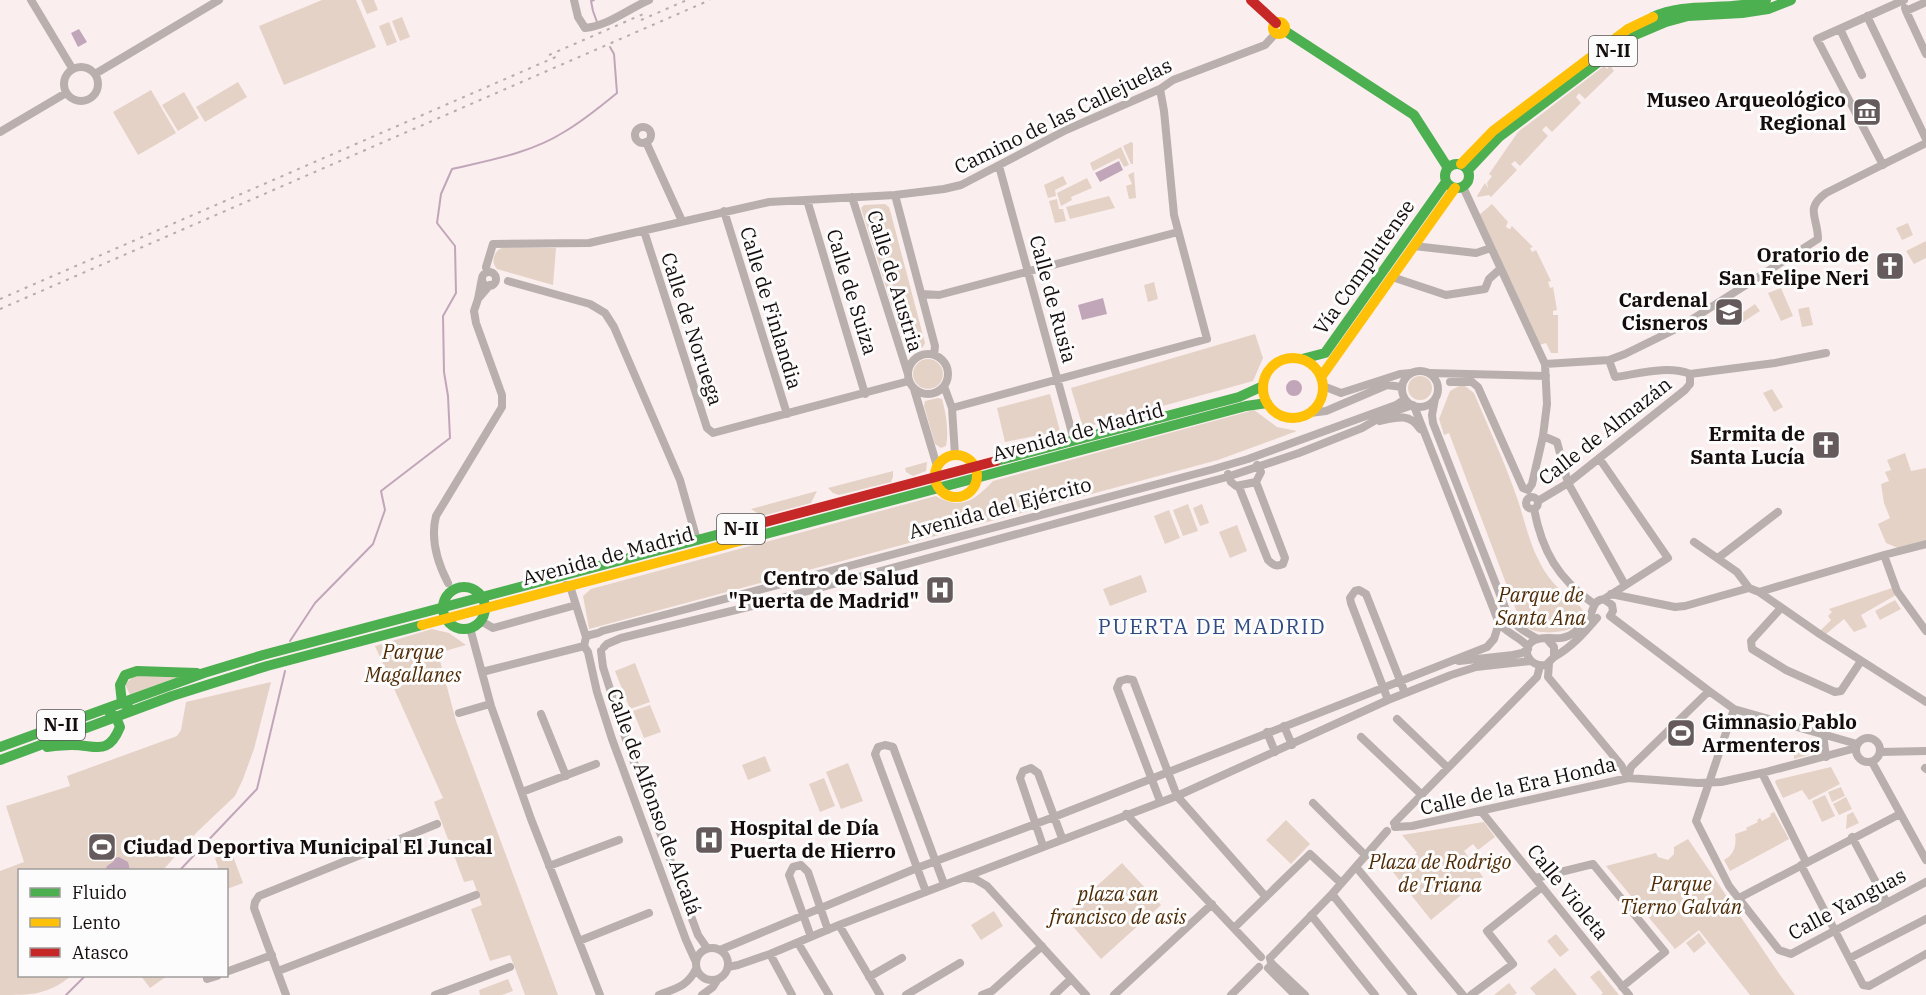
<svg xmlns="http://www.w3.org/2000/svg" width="1926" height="995" viewBox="0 0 1926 995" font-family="'IBM Plex Serif',serif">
	<rect width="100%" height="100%" fill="#faeeee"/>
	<path fill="#e5d2c6" d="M322,0H356L376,47L284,85L259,26Z
		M361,0H374L378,10L367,14Z
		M402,17L410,37L400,41L392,21Z
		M389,22L397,42L387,46L379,26Z
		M1610,65L1614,71L1585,99L1579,93L1576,97L1581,103L1552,132L1546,126L1542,130L1548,136L1520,166L1515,161L1511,164L1517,170L1491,197L1489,195L1478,197L1477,196L1485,183L1488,188L1487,183L1492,176L1489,174L1518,132L1604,66L1607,69Z
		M238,82L247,97L205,122L196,107Z
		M151,90L176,133L138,155L113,112Z
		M184,92L199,118L178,131L162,105Z
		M1131,142L1133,143V164H1131L1123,146Z
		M1121,147L1129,165L1124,167L1119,158L1093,171L1090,163Z
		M1134,172L1136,198L1129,199L1126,186L1132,184L1128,175Z
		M1063,176L1067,184L1055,190L1056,196L1048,198L1044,185Z
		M1087,178L1092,188L1071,197L1072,200L1061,206L1057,193Z
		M1109,196L1115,208L1070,219L1066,207Z
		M1057,199L1059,209H1063L1066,221L1055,223L1049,201Z
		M885,204L889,207L890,210L925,343L923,347L910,353L906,351L861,208L864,205Z
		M1492,204L1508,222L1506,226L1507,228L1510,229L1512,226L1533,247L1530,248L1532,252L1536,250L1551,281L1548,282L1550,288L1553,287L1557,310L1553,311V315H1558V353H1551L1546,343L1539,345L1478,216Z
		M1908,223L1913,235L1902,240L1896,228Z
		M1926,241V258L1914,264L1906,251Z
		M504,247L556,248L553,285L497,269C490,262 494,250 504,247Z
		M1154,282L1158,299L1148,302L1144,285Z
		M1781,288L1793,316L1781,321L1768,293Z
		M1755,304L1760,311L1743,322L1738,316Z
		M1809,307L1813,325L1802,327L1798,309Z
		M1255,334L1263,358L1253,381L1083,428L1071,388Z
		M913 374a15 15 0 1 1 30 0a15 15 0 1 1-30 0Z
		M1408 388a12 12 0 1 1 24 0a12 12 0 1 1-24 0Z
		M1459,386H1465L1474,393C1488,427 1504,460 1516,495C1524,517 1528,540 1539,561C1545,574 1556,587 1567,596C1572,601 1582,605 1583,612C1587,633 1543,636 1530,629C1524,626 1521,621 1518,615L1449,433L1444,435L1439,419L1450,391Z
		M1772,389L1783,407L1774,412L1763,393Z
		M1050,394L1060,431L1005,442L997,408Z
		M938,398L942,399C946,413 949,432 946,446L941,448L935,444L924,406L925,401Z
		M1254,410L1277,427L1297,431L1218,460L589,629L583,596L591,589L936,496C961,511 975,500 993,481Z
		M1905,453L1911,471L1926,468V541L1898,548L1886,543L1878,524L1890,518L1884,503L1881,484L1889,481L1885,472L1891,470L1887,460Z
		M927,462L926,471L913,476L906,472L905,468Z
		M893,471V477L891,482L839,495L833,493L828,488Z
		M817,491L811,503L762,516L751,509Z
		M1188,504L1198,531L1183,536L1173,510Z
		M1202,504L1209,523L1200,526L1193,508Z
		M1169,510L1180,538L1165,544L1154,516Z
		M1237,525L1247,551L1230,558L1219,532Z
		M1141,575L1147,592L1110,606L1103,589Z
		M1892,588L1896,595L1861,615L1867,627L1854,632L1844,619L1825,635L1820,631L1831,620L1828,616L1832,612L1829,609Z
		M1895,600L1901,609L1880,620L1875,611Z
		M432,629L449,633L466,645L438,653L456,721L558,995H525L510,955L490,961L471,909L482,905L473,880L464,882L434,802L443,798L375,646Z
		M635,663L650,702L630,709L615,671Z
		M134,676H180L130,695L125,684Z
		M271,682L254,749L243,779L235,796L197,832L163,870H20V976H71C48,995 31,995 0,995V871L24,862L6,806L70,786L67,776L177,736L181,730L186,702Z
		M650,705L661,732L644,738L633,711Z
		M1794,744H1820L1822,751L1794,759Z
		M765,756L771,771L748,780L742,765Z
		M848,763L863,801L841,809L826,772Z
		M1831,767L1840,784L1809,800L1802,790L1783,798L1775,782L1776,780Z
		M824,778L835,806L820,812L809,784Z
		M1841,787L1845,796L1832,802L1828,792Z
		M1825,795L1835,816L1822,822L1812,801Z
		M1846,797L1852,809L1839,815L1833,804Z
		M1774,812L1789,839L1730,871L1724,860C1734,855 1737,845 1735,834L1747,830L1746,828L1758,822L1757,820L1760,818L1762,821L1771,816L1770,814Z
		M1853,812L1859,823L1846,829L1847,815Z
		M1286,820L1310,844L1291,864L1266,840Z
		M1484,822L1495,837L1478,850L1473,844L1464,851L1483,877L1431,920L1393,872L1417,853L1402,835Z
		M1688,839L1780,975L1795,995H1750L1699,930L1675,949L1606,866L1656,853L1658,857L1668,860L1674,854V847Z
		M231,851L243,883L227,889L226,870H219L215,858Z
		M1122,863L1161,905L1101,959L1064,916Z
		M994,911L1003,926L981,940L971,925Z
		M1699,933L1706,943L1694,953L1686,943Z
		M1556,934L1569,950L1560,957L1547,941Z
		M1555,968L1577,995H1536L1530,988Z
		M1599,970L1619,995H1601L1603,993L1590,977Z
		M141,976H167L150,988Z
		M508,979L513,991L502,995H480L479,990Z
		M1509,983L1517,993L1514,995H1494Z"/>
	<path fill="#c1a6ba" d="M79,29L87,42L78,47L71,33Z
		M1119,161L1123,170L1100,182L1095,173Z
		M1103,298L1107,314L1082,320L1078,305Z
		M1286 388a8 8 0 1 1 16 0a8 8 0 1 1-16 0Z
		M119,857L128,862L130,870H105L107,866L114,861L115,858Z"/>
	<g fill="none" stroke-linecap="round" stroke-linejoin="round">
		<path stroke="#c1a6ba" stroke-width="2" d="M594,0L591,1L593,11L597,22
			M290,641L315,603L373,544L385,510L381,491L450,438L448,396L444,372L443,316L456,293L455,246L437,223L441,194L452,169C490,160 531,153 564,132C583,121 600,107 617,93L614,54L610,47
			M180,870L257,789L285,671
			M66,995L85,976"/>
		<path stroke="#b9b0ae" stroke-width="8" d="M31,0L72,68
			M574,0L578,17L585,28C608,26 628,9 649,0
			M1905,8L1906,11L1926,2
			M1906,11L1926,54
			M1867,16L1926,139
			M1840,29L1862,75
			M64 84a17 17 0 1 1 34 0a17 17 0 1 1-34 0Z
			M95,74L219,0
			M635 135a8 8 0 1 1 16 0a8 8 0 1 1-16 0Z
			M0,132L66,93
			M646,142L682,221
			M1883,165L1817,39L1904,0
			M999,166L1074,440
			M895,195L935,346L934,355
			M852,197L908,374
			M807,200L865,394
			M724,211L787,414
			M644,231L707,428L713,433L909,381
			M1414,246L1476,253L1491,248
			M487,272L486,267L493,244L589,243L769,202L895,195L944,189L961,185L1066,130L1160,89L1173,80L1265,45L1276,33
			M482 279a7 7 0 1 1 14 0a7 7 0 1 1-14 0Z
			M1392,277L1446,295L1485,289L1489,279L1500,269
			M482,278L478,299L490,285
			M508,281L590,304L605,313L614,327L680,480L697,540
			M922,294L939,295L1178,232
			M908 374a20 20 0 1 1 40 0a20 20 0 1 1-40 0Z
			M1609,360L1615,377C1638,374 1668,365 1690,374L1775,363L1826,353
			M1545,364L1609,360L1625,354L1680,327L1818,239C1818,217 1804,209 1826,193L1926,143
			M1402 389a18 18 0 1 1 36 0a18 18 0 1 1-36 0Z
			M1430,373L1546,376
			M1450,382H1472L1478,387L1523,488L1528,490L1532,484L1543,436L1547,404L1545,364L1463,187
			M944,386L952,408L955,455
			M1323,386L1341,393L1400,374L1411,373
			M914,389L937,466
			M1435,399L1432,415L1433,423L1506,610C1513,625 1523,631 1538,639
			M1414,406L1499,623C1507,634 1521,637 1528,647
			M952,408L1207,339L1174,215L1164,111L1160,89
			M1310,413L1326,411L1387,385L1402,387
			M1380,421C1397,417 1410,413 1420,429
			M1543,436L1557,442L1568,483L1625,585
			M1599,458L1668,558L1604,599
			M1228,474L1231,482L1236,486L1256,482L1261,472L1257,465
			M1239,487L1268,560C1273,565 1276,567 1283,564L1285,558L1256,482
			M1526 503a6 6 0 1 1 12 0a6 6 0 1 1-12 0Z
			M1538,501L1568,483L1685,390L1690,384V374
			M1534,509C1542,551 1558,579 1594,604
			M1694,542L1737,572L1749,588L1759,592L1884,555L1926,544
			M1884,555L1897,591L1926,631
			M1718,558L1778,512
			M448,583C437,562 430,540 436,516L502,407V395L476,323L474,311L478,299
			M566,585L570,586L586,637
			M1759,592L1821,635L1926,702
			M1611,594L1675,607L1685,606L1749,588
			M1781,608L1751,641L1752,649L1786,670L1835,692L1841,691L1861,661
			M1610,616L1709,691L1734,709L1857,744
			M481,621L493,628L576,605
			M470,628L491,706L531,819L600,995
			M586,637C591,633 597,635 602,631L683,610L1214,469L1248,459L1396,405L1405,399
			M586,637L584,646L588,652L597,692L612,739L686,940L695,960
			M1547,639L1554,647V657L1546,665C1529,668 1519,648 1535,640C1546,634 1560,644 1575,632C1579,628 1585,624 1588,619C1595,610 1591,601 1604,599L1612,605L1613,611L1610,616
			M604,647L607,644L621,638L752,606L1227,477L1299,453L1362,428L1386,414L1413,405
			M601,651L603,667L628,746L698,935L707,948
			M1554,657C1572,647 1584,633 1597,618
			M1459,661L1513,655L1522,653L1528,649
			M1549,663L1548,677L1621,765L1628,778
			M482,672L584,646
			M1388,700L1351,603L1350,598L1355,591L1359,590L1366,594L1405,693
			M1734,709L1696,821L1729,886L1779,950L1791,954L1926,882
			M459,713L490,704
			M541,714L566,776
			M1397,719L1448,768
			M1284,726L1292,745
			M1267,732L1275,752
			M1823,734L1826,757
			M1361,737L1422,795
			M1856 750a12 12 0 1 1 24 0a12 12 0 1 1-24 0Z
			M1881,752L1926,751
			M1872,762L1926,860
			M1925,768L1926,769
			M1762,773L1806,862
			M1628,778L1631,767L1709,691
			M522,792L596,764
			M1160,801L1117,688L1120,681L1127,679L1133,680L1177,796L1266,897
			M1313,803L1366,856
			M1481,811L1629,995
			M1126,814L1261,957
			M1394,823L1537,677L1540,666
			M1395,827L1412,826L1628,778L1698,783L1721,782L1762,773L1856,748
			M1852,837L1887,903
			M1043,846L1020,778L1023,771L1031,768L1038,773L1062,838
			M1801,865L1863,985L1869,986L1926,954
			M549,866L619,840
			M1356,867L1463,995
			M966,878L975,879L987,886L1086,995
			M1536,878L1593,864L1665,952L1622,987
			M926,892L875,754L878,747L885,745L893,747L944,884
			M1332,894L1413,995
			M1739,898L1900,814
			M1311,915L1375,995
			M839,925L880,995
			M1234,928L1310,854L1341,883
			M811,937L789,875L793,867L801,865L808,872L828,930
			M579,941L649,913
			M798,943L829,995
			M696 964a16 16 0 1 1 32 0a16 16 0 1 1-32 0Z
			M720,950L917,868L1054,817L1487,647L1494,639L1499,623
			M770,954L792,995
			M1270,958L1332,894L1387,831
			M1270,958L1271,963L1305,995
			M1850,958L1926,919
			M728,967L738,965L770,954L839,925L1177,796L1388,700L1451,675L1476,667L1531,661
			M1268,968L1295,995
			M278,971L476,895
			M226,972L272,955
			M869,977L902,958
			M207,979L217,976
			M286,995L254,908L255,902L259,896L437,824
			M435,995L510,967
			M659,995C676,988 687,987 696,969
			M702,995L713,987L718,979
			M906,995L960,963
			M982,995L992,991L1042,946
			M1054,995L1071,979
			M1114,995L1212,904
			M1231,995L1259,967
			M1471,995L1513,964L1487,931L1542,887"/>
		<path stroke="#4caf50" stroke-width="10" d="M1653,17C1681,4 1712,9 1743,5C1750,4 1758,2 1766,0
			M1285,31L1414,115L1448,168
			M1445 176a12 12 0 1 1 24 0a12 12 0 1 1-24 0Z
			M1468,170L1499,137L1633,36L1666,22L1688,16L1742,13L1768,9L1791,0
			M1302,359L1325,353L1446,182
			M996,461L1239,397L1263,386
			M743,540L1246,406L1267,403
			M443 608a21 21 0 1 1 42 0a21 21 0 1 1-42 0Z
			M128,706L122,703L120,685L125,675L137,671L197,673
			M0,747L204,673L263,655L754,525
			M47,747C55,746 64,745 72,745C97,745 108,756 120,727L116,717L109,712
			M0,760L172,696L267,666L422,625"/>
		<path stroke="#ffc107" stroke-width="10" d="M1273 28a6 6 0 1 1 12 0a6 6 0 1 1-12 0Z
			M1461,164L1493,131L1628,29L1653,17
			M1263 388a30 30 0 1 1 60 0a30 30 0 1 1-60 0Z
			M1321,377L1455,188
			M935 476a21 21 0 1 1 42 0a21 21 0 1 1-42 0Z
			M422,625L743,540"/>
		<path stroke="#c62828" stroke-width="10" d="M1251,0L1276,23
			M754,525L996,461"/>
		<path stroke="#b6adad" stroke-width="2" stroke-dasharray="3 6" stroke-linecap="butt" d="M641,20L687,0
			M549,55L648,12
			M0,299L558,56
			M0,309L710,0"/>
	</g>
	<defs>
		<g id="museum-square" transform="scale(1.5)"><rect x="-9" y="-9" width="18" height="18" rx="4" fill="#655b5c" stroke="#fcfcfc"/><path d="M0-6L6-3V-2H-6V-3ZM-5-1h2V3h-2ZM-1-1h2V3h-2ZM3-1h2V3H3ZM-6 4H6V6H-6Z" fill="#fff"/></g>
		<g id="church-square" transform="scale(1.5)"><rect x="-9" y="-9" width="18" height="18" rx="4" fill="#655b5c" stroke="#fcfcfc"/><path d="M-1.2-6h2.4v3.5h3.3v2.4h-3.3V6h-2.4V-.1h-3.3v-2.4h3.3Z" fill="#fff"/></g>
		<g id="university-square" transform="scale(1.5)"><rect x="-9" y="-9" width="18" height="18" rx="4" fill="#655b5c" stroke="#fcfcfc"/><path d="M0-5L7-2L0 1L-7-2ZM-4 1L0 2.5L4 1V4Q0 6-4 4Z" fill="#fff"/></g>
		<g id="hospital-square" transform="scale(1.5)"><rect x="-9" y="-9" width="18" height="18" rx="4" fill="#655b5c" stroke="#fcfcfc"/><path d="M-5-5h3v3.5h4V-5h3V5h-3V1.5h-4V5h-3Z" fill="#fff"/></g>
		<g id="stadium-square" transform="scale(1.5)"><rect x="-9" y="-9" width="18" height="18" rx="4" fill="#655b5c" stroke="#fcfcfc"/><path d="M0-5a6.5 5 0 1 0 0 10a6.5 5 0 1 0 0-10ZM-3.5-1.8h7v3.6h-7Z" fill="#fff"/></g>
	</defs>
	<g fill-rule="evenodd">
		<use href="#museum-square" x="1867" y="112"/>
		<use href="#church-square" x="1890" y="266"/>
		<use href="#university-square" x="1729" y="312"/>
		<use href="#church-square" x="1826" y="445"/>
		<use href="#hospital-square" x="940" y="590"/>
		<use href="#stadium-square" x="1681" y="733"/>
		<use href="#hospital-square" x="709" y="840"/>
		<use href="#stadium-square" x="102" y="847"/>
	</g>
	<g text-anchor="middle" stroke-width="6" stroke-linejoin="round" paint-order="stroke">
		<g fill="#fcfcfc" stroke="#5a5455" stroke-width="1.5">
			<rect x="1589" y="36" width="48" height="30" rx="4.5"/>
			<rect x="717" y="514" width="48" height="30" rx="4.5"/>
			<rect x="37" y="710" width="48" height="30" rx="4.5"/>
		</g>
		<g font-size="18" font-weight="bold" fill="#150c0d">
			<text x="1613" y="57">N-II</text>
			<text x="741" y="535">N-II</text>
			<text x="61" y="731">N-II</text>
		</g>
		<g font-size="20" font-weight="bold" fill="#150c0d" stroke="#fcfcfc" text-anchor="end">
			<text x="1846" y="107">Museo Arqueológico<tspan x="1846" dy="23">Regional</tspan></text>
			<text x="1869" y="262">Oratorio de<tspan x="1869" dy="23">San Felipe Neri</tspan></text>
			<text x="1708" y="307">Cardenal<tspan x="1708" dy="23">Cisneros</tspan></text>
			<text x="1805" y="441">Ermita de<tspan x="1805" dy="23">Santa Lucía</tspan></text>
			<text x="919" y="585">Centro de Salud<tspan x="919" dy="23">"Puerta de Madrid"</tspan></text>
			<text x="1702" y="729" text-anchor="start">Gimnasio Pablo<tspan x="1702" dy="23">Armenteros</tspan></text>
			<text x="730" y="835" text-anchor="start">Hospital de Día<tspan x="730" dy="23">Puerta de Hierro</tspan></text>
			<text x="123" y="854" text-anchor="start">Ciudad Deportiva Municipal El Juncal</text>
		</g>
		<g font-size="20" fill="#150c0d" stroke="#fcfcfc">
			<text transform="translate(1063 116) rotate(-26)" y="7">Camino de las Callejuelas</text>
			<text transform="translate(1364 267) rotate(-55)" y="7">Vía Complutense</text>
			<text transform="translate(895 281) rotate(73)" y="7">Calle de Austria</text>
			<text transform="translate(852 292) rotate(73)" y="7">Calle de Suiza</text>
			<text transform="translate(1053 299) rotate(75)" y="7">Calle de Rusia</text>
			<text transform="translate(771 308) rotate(73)" y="7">Calle de Finlandia</text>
			<text transform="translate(692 329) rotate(72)" y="7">Calle de Noruega</text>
			<text transform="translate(1605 431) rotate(-38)" y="7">Calle de Almazán</text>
			<text transform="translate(1078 432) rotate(-15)" y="7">Avenida de Madrid</text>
			<text transform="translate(1000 508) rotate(-15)" y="7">Avenida del Ejército</text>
			<text transform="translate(608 556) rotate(-15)" y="7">Avenida de Madrid</text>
			<text transform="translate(1518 786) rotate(-13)" y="7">Calle de la Era Honda</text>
			<text transform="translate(654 802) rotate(70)" y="7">Calle de Alfonso de Alcalá</text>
			<text transform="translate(1568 892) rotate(51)" y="7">Calle Violeta</text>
			<text transform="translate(1847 904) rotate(-28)" y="7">Calle Yanguas</text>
		</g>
		<g font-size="20" font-style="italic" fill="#4e2b05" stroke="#fcfcfc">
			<text x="1541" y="602">Parque de<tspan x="1541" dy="23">Santa Ana</tspan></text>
			<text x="413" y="659">Parque<tspan x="413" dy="23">Magallanes</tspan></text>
			<text x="1440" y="869">Plaza de Rodrigo<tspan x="1440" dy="23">de Triana</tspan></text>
			<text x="1681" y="891">Parque<tspan x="1681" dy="23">Tierno Galván</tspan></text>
			<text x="1118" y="901">plaza san<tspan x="1118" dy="23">francisco de asis</tspan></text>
		</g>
		<g font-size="21" letter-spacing="1.5" fill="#314c84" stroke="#fcfcfc">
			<text x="1212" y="634">PUERTA DE MADRID</text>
		</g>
	</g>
	<rect x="18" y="869" width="210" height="108" fill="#fcfcfc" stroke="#a09c9c" stroke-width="1.5"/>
	<rect x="30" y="888" width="30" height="9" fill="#4caf50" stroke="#a09c9c" stroke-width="1.5"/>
	<text x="72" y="899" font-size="18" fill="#150c0d">Fluido</text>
	<rect x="30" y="918" width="30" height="9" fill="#ffc107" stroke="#a09c9c" stroke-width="1.5"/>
	<text x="72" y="929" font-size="18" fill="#150c0d">Lento</text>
	<rect x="30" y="948" width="30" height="9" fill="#c62828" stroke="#a09c9c" stroke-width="1.5"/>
	<text x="72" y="959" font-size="18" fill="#150c0d">Atasco</text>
</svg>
